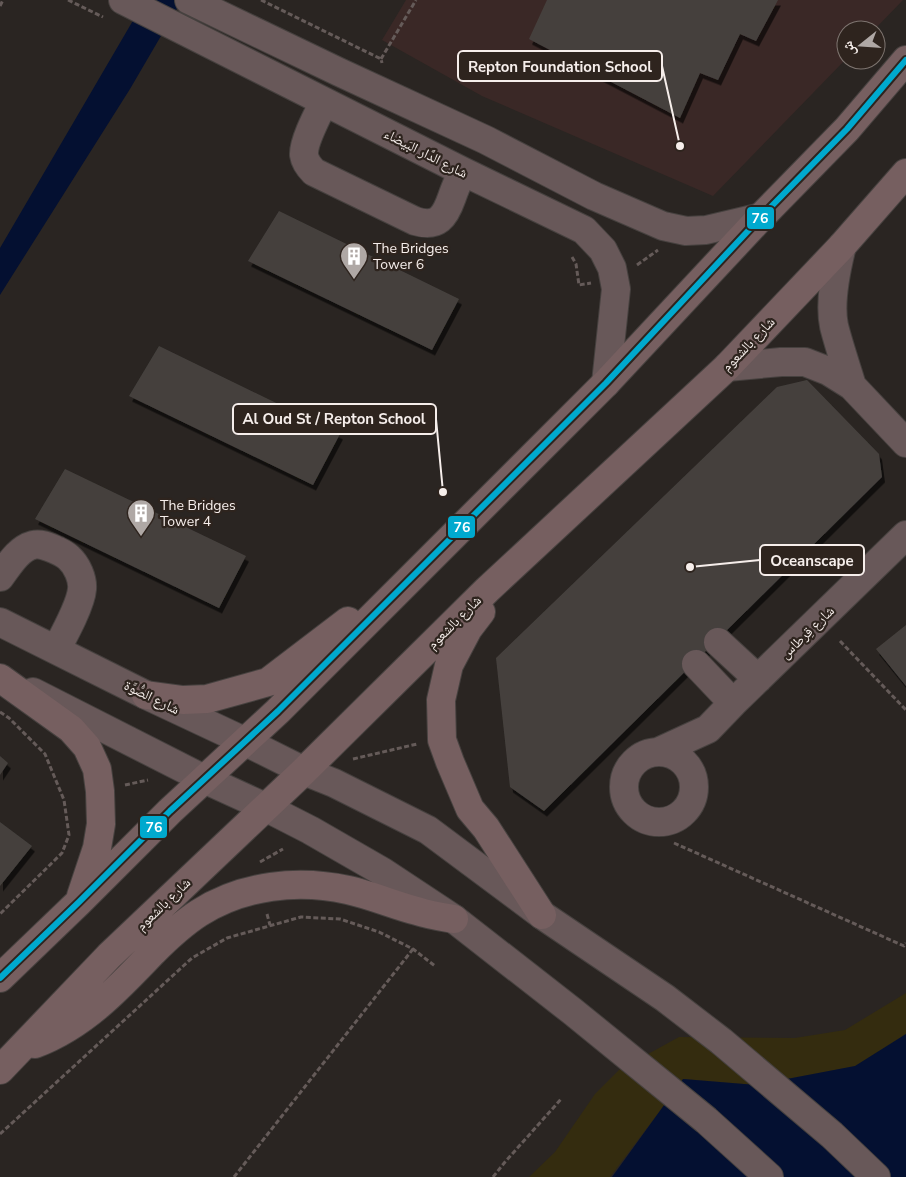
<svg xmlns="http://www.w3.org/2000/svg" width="906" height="1177" viewBox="0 0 906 1177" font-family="'Nunito Sans','Noto Naskh Arabic',sans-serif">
	<defs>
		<filter id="shadow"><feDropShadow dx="3" dy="5.5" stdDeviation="0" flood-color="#0009"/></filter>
	</defs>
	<rect width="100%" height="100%" fill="#2a2522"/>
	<path fill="#3a2826" d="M406,0H903L874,30H846V59L713,196L482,96L382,40Z"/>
	<path fill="#342c0f" d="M906,993V1034L856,1066L756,1085L684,1079L610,1177H529L555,1152L595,1094L619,1070L679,1037L795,1038L845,1030Z"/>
	<path fill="#041031" d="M145,0H182L130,89L0,295V248Z
		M906,1034V1177H612L683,1079L756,1085L855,1066Z"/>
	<path fill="#45413e" filter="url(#shadow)" d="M547,0H778L756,41L740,34L718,80L700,73L680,118L529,39Z
		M279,211L459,299L432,350L248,261Z
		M159,346L340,434L313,485L129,396Z
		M807,380L879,454L882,477L544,811L510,787L496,658L777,387Z
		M65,469L246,556L219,608L35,519Z
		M906,625V686L876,649Z
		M0,756L8,763L0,775Z
		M0,822L32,846L0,886Z"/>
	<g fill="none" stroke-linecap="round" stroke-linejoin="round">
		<g stroke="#46413f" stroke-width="30">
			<path id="minor" d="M123,0L462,171L584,230L603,250L612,268L616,289L606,383
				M189,0L339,72L486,140L594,196L663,226L686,231L706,230L761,217
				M324,102C318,114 303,142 304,155C305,162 309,167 314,172L415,221C438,228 445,217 452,197C455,188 459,180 462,171
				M842,246C836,270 829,302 834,326C839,346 846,366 852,386
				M727,367L781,362H805L828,371L852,386L906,443
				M0,577C9,565 18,549 33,545C41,543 49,547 56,550C60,552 65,554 69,558C77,565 83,579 82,589C81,604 64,635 56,650
				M0,622L146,695L244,741L304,771L334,783L428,830L542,915L665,998L721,1041L832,1135L876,1177
				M718,642L758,679
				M696,664L733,703
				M33,692L204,779L265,807L310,830L383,872L454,919L572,1011L706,1120L769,1177
				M624 787a35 35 0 1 1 70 0a35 35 0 1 1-70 0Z
				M658,752L708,729L733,703L906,535"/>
		</g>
		<g stroke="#46413f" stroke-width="30">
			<path id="major" d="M481,612L468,629L449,665L441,700L442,740L450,762L470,809L486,828L542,915
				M0,678L71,729L87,747L97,769L100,791L101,824L97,848L81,896
				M146,695L183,700L207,699L268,682L348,621
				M0,978L79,902L170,811L278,711L606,383L761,217L847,129L906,60
				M35,1044C83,1026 118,989 153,952C167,938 182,924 199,913C243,885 298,879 348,890C371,895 394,905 417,911C429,915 442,917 454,919
				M0,1070L109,956L304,771L487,590L727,367L842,246L906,173"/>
		</g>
		<path stroke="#655b59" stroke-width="3" stroke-dasharray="5 2.5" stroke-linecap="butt" d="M68,0L103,17
			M261,0L381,59L382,63
			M0,6L3,0
			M381,59L416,0
			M572,257L576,264L579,285L591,283
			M637,265L658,250
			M840,641L906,710
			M0,712L9,718L45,754L64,800L69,835L62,853L0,914
			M353,759L417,744
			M125,785L148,780
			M674,843L904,946L906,943
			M260,862L283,849
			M267,914L270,925
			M0,1134L192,958L227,938L301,917L340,919L379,932L413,949L435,966
			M234,1177L413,949
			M493,1177L505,1162L562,1098"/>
		<use href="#minor" stroke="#685859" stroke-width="28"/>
		<use href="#major" stroke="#765f60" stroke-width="28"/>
		<g stroke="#2e241e" stroke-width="10">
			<path id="bus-1" d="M0,978L79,902L170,811L278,711L606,383L761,217L847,129L906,60"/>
		</g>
		<use href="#bus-1" stroke="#00a9ce" stroke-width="6"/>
	</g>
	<defs>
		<g id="building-pin" transform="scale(1.4375)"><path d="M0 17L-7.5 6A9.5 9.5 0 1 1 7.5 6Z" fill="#afa8a5" stroke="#2e241e"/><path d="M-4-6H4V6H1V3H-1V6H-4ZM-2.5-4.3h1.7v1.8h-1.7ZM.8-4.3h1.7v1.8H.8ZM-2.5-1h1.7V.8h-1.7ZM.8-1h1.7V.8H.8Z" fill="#fff"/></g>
	</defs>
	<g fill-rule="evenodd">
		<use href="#building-pin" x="354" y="256"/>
		<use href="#building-pin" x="141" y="513"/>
	</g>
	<g text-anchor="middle" stroke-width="4.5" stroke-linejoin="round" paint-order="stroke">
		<g font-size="14" fill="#f6eeeb" stroke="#2e241e">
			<text transform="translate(426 153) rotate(27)" y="5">شارع الدَّار البَيضاء</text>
			<text transform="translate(748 344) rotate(-46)" y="5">شارع بالشعوم</text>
			<text transform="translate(454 622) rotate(-45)" y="5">شارع بالشعوم</text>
			<text transform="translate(807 632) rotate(-44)" y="5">شارع قِرطاس</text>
			<text transform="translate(152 697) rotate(26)" y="5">شارع الصُّوَّة</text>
			<text transform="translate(163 904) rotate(-44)" y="5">شارع بالشعوم</text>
		</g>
		<g font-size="14" fill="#f6eeeb" stroke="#2e241e" text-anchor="start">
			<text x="373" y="253">The Bridges<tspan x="373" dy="16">Tower 6</tspan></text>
			<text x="160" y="510">The Bridges<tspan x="160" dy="16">Tower 4</tspan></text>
		</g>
	</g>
	<path fill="none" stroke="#f6eeeb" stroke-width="2" d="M680 146L662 66M443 492L436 419M690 567L760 560"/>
	<g fill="#f6eeeb" stroke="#2e241e" stroke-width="2">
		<circle cx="680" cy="146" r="5"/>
		<circle cx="443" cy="492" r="5"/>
		<circle cx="690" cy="567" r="5"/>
	</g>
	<g fill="#2e241e" stroke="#f6eeeb" stroke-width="2">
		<rect x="458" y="51" width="204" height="30" rx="5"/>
		<rect x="233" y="404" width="203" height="30" rx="5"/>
		<rect x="760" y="545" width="104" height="30" rx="5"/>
	</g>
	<g font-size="15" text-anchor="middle" font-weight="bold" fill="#f6eeeb">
		<text x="560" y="72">Repton Foundation School</text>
		<text x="334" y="424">Al Oud St / Repton School</text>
		<text x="812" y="566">Oceanscape</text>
	</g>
	<g stroke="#2e241e" stroke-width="2">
		<rect x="746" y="206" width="29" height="24" rx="5" fill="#00a9ce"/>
		<rect x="447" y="515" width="29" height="24" rx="5" fill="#00a9ce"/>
		<rect x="139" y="815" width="29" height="24" rx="5" fill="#00a9ce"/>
	</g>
	<g font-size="14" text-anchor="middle" font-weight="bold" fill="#fff">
		<text x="760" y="223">76</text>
		<text x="462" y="532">76</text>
		<text x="154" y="832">76</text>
	</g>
	<g transform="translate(861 45) rotate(253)"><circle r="24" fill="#2e241e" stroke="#7e7570"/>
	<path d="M0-4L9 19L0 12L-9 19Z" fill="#afa8a5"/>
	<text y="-8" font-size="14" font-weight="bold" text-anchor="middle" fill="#f6eeeb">ش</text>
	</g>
</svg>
